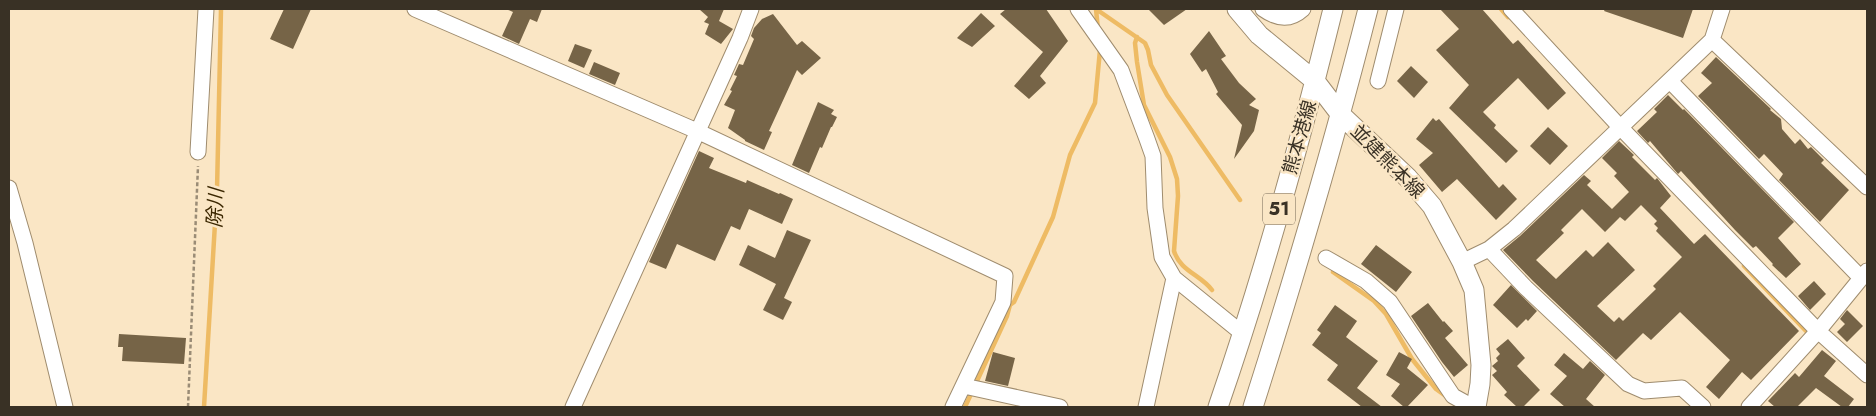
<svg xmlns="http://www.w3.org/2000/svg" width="1876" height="416" viewBox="0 0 1876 416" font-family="Jost,'Noto Sans JP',sans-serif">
	<rect width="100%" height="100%" fill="#fae6c5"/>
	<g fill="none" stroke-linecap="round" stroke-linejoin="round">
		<path stroke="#eebb64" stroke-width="4.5" d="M1096,9L1098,30
			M1096,9L1145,43L1148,50L1151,65L1167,95L1240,200
			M1501,9L1508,17
			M1137,37L1135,43L1137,62L1144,105L1170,157L1177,179L1178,196L1174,251C1180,271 1201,275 1212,290
			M1744,266L1806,331
			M1333,272L1374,301L1386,314L1412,359L1436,389L1447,397
			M204,407L217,190L221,9
			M965,407L1007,316L1010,305L1014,302L1053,217L1070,155L1095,103L1100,50"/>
	</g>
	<path fill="#766447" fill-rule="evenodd" d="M284,9H311L293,49L270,39Z
		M506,9H542L537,22L530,19L519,44L502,36L513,12Z
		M699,9H724L719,21L733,29L721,44L705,34L709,24L704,22L708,17Z
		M1006,9H1046L1068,41L1040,76L1046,83L1029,99L1014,86L1043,52L1000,14Z
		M1148,9H1187L1164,25Z
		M1440,9H1482L1513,44L1518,40L1566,93L1548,110L1518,78L1483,112L1496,125L1494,128L1518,151L1506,163L1449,108L1469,85L1436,50L1459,29Z
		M1605,9H1693L1683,38L1604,11Z
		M981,13L995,26L972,47L957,38Z
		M773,14L797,45L802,41L821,58L802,75L797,70L769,131L772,132L764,150L745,141V140L728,128L735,110L724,105L732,91L730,90L737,76L734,75L739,64L743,65L754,39L751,36L754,28L762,19Z
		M1209,31L1226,56L1221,59L1239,83L1256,99L1249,105L1259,110L1254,131L1234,159L1242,125L1216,94L1218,92L1206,69L1202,72L1190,54Z
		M575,44L592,50L584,68L568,61Z
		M1716,57L1771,109L1770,110L1781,119L1782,129L1795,144L1800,139L1808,149L1811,147L1824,160L1821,163L1849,190L1820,222L1779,180L1783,174L1764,154L1759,159L1698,96L1712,83L1701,73Z
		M594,62L620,73L615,85L589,74Z
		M1411,66L1428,82L1414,98L1397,81Z
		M1668,95L1683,110L1684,109L1794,222L1778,238L1801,264L1786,278L1772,265L1773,264L1756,246L1753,248L1735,230L1681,171L1678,174L1650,141L1648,143L1637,131L1657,112L1654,109Z
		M818,102L834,110L831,114L837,117L832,127H831L822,148L820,147L809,173L792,165Z
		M1433,118L1436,121L1439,119L1499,188L1503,184L1517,199L1496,220L1457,179L1442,192L1419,165L1433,153L1416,139Z
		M1548,127L1568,146L1550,165L1530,146Z
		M1619,141L1634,155L1632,157L1655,180L1657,178L1671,196L1660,208L1694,244L1705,234L1799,331L1751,380L1742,372L1719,399L1706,387L1730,360L1680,312L1651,340L1643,333L1616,360L1533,281L1503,250L1520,236L1584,175L1591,181L1587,185L1612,209L1629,192L1614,176L1617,173L1602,158ZM1641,205L1657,221L1654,224L1658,228L1656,231L1682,257L1653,286L1656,289L1623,321L1619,317L1614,322L1597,306L1635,270L1608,242L1593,257L1586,250L1556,279L1536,260L1564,233L1561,230L1582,209L1605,232L1620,217L1625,221Z
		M699,151L714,158L709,168L746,183L747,180L779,194L780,193L793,199L782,224L749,209L740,230L731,226L715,261L677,244L666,269L649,262Z
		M787,230L811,240L784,298L792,302L783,320L763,310L776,284L739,265L748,245L775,258Z
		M1376,245L1412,272L1396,292L1361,264Z
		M1814,281L1826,294L1810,310L1798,296Z
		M1511,285L1537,311L1528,321L1526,319L1517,328L1493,305Z
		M1428,303L1443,322L1444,321L1453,331L1445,338L1468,365L1454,377L1442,362L1411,316Z
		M1335,305L1357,321L1346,337L1378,361L1357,388L1382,407H1362L1327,380L1338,365L1312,345L1321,333L1317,330Z
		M1847,310L1863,326L1847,342L1837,332L1845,324L1840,319Z
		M119,334L186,338L184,364L122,361L123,347H118Z
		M1508,339L1525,358L1517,366L1540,390L1523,407H1517L1504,395L1507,392L1492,375L1497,371L1492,366L1498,361L1496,358L1500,354L1496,349Z
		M1822,350L1836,361L1824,376L1854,399L1848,407H1842L1816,388L1797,407H1775L1768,401L1795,373L1799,377Z
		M993,352L1015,358L1008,386L985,381Z
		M1399,352L1412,359L1407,368L1428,385L1407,407H1404L1391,396L1400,384L1386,375Z
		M1564,353L1583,369L1590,361L1605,375L1586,399L1595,407H1565L1550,394L1567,376L1554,365Z"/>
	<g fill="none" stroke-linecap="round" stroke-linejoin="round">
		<g stroke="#9f8c6e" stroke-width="17">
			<path id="minor" d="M415,9L697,131L1005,276L1003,302L953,407
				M1078,9L1121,70L1147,139L1153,156L1155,208L1162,257L1174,278L1243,334
				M1263,9C1277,19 1290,21 1303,9
				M1511,9L1620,127L1818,331L1867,375
				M1712,40L1867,187
				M1378,81L1396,9
				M1670,81L1861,278
				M198,152L206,9
				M9,188L25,243L65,407
				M1489,249L1526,288L1628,384L1644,391L1682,388L1703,407
				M1326,258L1366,281L1390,302L1453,396L1473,407
				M1462,262L1489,249L1514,229L1712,40L1722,9
				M964,386L1060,407
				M573,407L740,38L751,9
				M1146,407L1174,278
				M1749,407L1818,331L1867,271"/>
		</g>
		<g stroke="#9f8c6e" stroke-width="21">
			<path id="major" d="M1237,9L1259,35L1315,81L1341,115L1408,178L1432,206L1462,262L1474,290L1481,365L1480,384L1476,407
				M1218,407C1263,277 1300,143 1333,9
				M1253,407C1295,275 1334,143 1368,9"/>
		</g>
		<path stroke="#9a8c76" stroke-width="2.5" stroke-dasharray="4 2.5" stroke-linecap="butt" d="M188,407L198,166"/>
		<use href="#minor" stroke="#fff" stroke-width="15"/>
		<use href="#major" stroke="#fff" stroke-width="19"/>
	</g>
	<g text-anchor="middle" stroke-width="5" stroke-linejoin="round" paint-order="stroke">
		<rect fill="#fae6c5" stroke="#736755" stroke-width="1" x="1263" y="193.5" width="32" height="31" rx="4"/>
		<g font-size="18" font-weight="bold" fill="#393125">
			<text x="1279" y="215">51</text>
		</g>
		<g font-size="19" fill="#393125" stroke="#fae6c5">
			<text transform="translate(1299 137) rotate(-74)" y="7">熊本港線</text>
			<text transform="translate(1388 161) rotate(45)" y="7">並建熊本線</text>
		</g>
		<g font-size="20" font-style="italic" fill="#3b2700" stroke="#fae6c5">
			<text transform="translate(215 208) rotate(-87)" y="7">除川</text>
		</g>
	</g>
	<rect width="1876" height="416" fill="none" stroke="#393125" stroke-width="20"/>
</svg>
